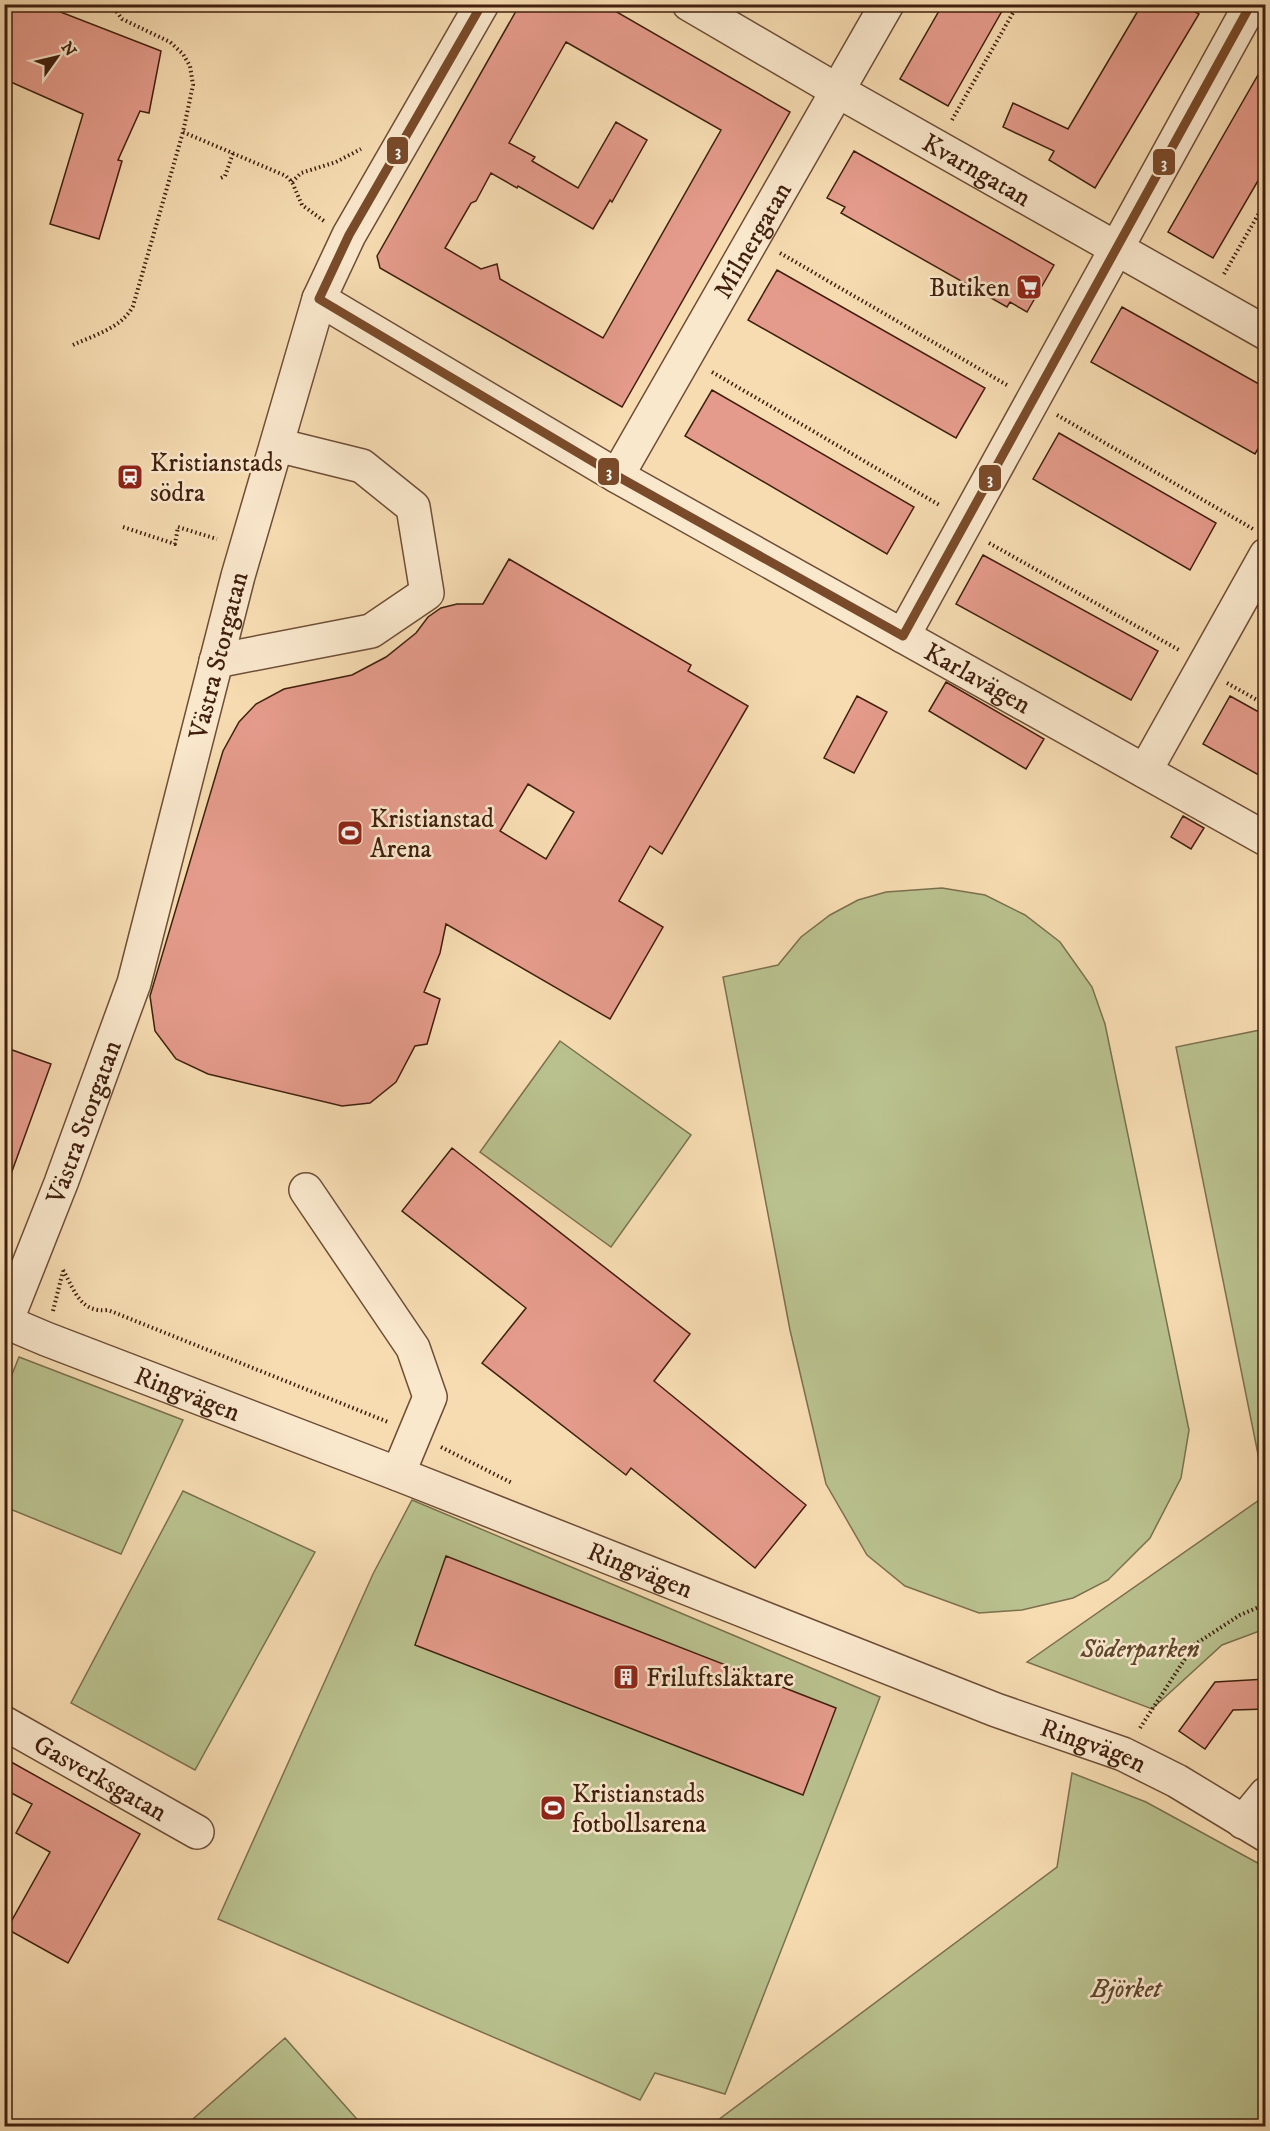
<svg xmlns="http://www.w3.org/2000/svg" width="1270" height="2131" viewBox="0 0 1270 2131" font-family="'IM FELL DW Pica',serif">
	<rect width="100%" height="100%" fill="#f7dcb2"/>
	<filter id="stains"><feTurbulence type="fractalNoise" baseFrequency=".00333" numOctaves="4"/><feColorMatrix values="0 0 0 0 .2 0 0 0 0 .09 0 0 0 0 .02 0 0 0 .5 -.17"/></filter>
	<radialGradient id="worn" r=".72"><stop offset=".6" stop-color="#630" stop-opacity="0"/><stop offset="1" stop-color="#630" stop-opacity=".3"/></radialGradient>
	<path fill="#b9c18e" stroke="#7c704e" stroke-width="1.5" d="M942,888L985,895L1025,915L1060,942L1092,987L1105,1024L1189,1430L1181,1478L1150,1538L1108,1580L1073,1598L1022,1610L979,1613L905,1586L867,1555L826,1484L790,1330L723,977L778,965L801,937L830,915L858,900L886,892Z
		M1265,1029L1266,1484H1264L1176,1047Z
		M560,1041L691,1135L611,1247L480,1152Z
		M19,1357L183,1420L121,1554L5,1507V1392Z
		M183,1491L315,1552L195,1770L71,1703Z
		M1265,1496V1629L1222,1645L1152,1709L1027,1662Z
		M412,1500L880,1697L725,2094L655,2073L640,2100L218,1919L373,1574Z
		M1072,1773L1146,1802L1265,1867V2126H710L1057,1867Z
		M285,2038L363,2126H185Z"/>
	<path fill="#e59b8b" stroke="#401f0e" stroke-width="1.5" fill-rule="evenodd" d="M8,4H40L161,51L149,113L140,111L118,160L122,161L99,239L50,224L83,114L4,79V14Z
		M520,4H603L790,112L622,407L380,268L377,256ZM566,42L721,130L603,338L500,279L497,264L481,269L445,248L471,203L476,201L491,173L517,188L518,186L593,229L610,200L612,202L647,140L616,122L578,188L532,161L535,157L509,143Z
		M943,4H1006L948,106L900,79Z
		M1142,4H1182L1199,14L1095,188L1049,160L1054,151L1003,127L1013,103L1068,129Z
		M1266,61V167L1213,258L1168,232Z
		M854,151L1054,265L1027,312L1010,302L1007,307L841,213L845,207L827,198Z
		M777,270L985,388L956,438L748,320Z
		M1122,307L1266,388V435L1255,454L1091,362Z
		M712,390L914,507L887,554L685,436Z
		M1059,433L1216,523L1190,570L1033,479Z
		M983,555L1158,651L1131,700L956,604Z
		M509,559L691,665L688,671L748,706L662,854L650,846L619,901L663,927L610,1019L446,924L440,953L424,992L440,999L427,1044L415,1046L396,1082L370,1103L342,1106L208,1074L176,1059L155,1031L150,996L223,751L239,722L256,704L284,689L352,675L386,657L416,633L428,617L441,608L457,604H483ZM528,784L574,812L546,859L500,831Z
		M946,682L1044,739L1026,769L929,711Z
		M857,696L887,712L854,773L824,758Z
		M1230,696L1266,716V779L1203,744Z
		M1183,816L1204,828L1191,849L1171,837Z
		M4,1047L51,1064L7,1185H4Z
		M452,1148L690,1334L654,1381L806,1505L755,1568L631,1468L626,1475L482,1363L526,1308L402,1211Z
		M446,1556L836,1708L803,1795L415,1645Z
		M1266,1679V1709L1233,1710L1205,1749L1179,1731L1215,1682Z
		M4,1758L140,1834L68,1963L7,1929L50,1852L16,1833L32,1804L4,1789Z"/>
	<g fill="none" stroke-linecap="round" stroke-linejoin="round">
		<g stroke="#6e4e37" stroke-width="36">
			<g id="minor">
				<path id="s1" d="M689,4L838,91L1266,333"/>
				<path id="s2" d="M319,299L617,476L1266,839"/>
				<path id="s3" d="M617,476L887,4"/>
				<path d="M903,636L1251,4"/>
				<path d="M216,661L371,631L427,593L413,507L362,466L277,445"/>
				<path d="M1145,771L1266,555"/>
				<path d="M306,1190L413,1348L430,1397L398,1474"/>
				<path id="s4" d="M6,1322L46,1339L398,1474L996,1710L1123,1754L1177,1781L1266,1835"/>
				<path id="s5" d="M4,1327L61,1183L134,983L238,576L319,299L349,235L482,4"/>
				<path id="s6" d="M4,1723L197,1832"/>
				<path d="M1243,1822L1266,1794"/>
			</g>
		</g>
		<path stroke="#401f0e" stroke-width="4" stroke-dasharray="1.5 3" stroke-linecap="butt" d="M952,120L1018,4
			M183,132L286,176L292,182L302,205L324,221
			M221,178L225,176L233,153
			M292,182L301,173L336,162L361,149
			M780,253L1007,385
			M1224,274L1266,201
			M73,345C94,335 122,328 133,306L183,132L193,85L190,66L183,54L170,42L122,19L111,4
			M712,372L941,506
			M1057,415L1253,529
			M123,527L175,544L178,527L217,539
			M989,543L1179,650
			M1227,683L1266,705
			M63,1270C75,1291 80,1313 108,1310L388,1422
			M53,1311L63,1271
			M441,1447L512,1483
			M1140,1728L1194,1645L1240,1615L1266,1604"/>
		<use href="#minor" stroke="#fae8cd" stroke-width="33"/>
		<g stroke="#fae8cd" stroke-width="14">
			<path id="bus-1" d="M319,299L617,476L903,636
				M319,299L349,235L482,4
				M903,636L1251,4"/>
		</g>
		<use href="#bus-1" stroke="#7a4b2a" stroke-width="9"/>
	</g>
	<defs>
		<g id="supermarket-square" transform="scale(1.35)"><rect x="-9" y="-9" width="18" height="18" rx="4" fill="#8f2418" stroke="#fae8cd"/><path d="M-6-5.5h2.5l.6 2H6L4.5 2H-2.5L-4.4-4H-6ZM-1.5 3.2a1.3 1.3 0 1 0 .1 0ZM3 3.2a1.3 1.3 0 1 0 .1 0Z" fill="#fff"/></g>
		<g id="station-square" transform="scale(1.35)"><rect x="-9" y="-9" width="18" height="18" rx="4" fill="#8f2418" stroke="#fae8cd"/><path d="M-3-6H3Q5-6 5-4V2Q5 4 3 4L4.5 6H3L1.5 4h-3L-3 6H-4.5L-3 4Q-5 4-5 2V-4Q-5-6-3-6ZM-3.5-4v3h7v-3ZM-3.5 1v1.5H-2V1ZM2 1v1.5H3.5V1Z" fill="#fff"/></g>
		<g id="stadium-square" transform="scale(1.35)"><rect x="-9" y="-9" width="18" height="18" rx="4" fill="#8f2418" stroke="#fae8cd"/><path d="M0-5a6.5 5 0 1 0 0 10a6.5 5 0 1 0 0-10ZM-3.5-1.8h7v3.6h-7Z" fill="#fff"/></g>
		<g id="building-square" transform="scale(1.35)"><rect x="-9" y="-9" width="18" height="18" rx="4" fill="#8f2418" stroke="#fae8cd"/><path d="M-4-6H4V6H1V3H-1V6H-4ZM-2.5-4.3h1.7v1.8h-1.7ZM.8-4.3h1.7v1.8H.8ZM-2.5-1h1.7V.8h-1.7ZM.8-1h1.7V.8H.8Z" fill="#fff"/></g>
	</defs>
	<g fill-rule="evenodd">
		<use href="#supermarket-square" x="1029" y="287"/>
		<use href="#station-square" x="130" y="477"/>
		<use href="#stadium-square" x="350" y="833"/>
		<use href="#building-square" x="626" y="1677"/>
		<use href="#stadium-square" x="553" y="1808"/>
	</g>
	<g text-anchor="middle" stroke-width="5" stroke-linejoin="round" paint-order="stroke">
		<g font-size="26" fill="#401f0e" stroke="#fae8cd">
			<text dy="9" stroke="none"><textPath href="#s1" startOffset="332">Kvarngatan</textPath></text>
			<text dy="9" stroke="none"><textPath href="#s3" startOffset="272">Milnergatan</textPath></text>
			<text dy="9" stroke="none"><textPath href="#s5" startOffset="706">Västra Storgatan</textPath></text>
			<text dy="9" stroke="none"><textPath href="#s2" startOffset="760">Karlavägen</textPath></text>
			<text dy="9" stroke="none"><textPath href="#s5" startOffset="220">Västra Storgatan</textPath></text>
			<text dy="9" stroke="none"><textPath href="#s4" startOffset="195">Ringvägen</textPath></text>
			<text dy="9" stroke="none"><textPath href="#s4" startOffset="681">Ringvägen</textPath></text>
			<text dy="9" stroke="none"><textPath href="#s4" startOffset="1167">Ringvägen</textPath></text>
			<text dy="9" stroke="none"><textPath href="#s6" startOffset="111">Gasverksgatan</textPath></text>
		</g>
		<g font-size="26" fill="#401f0e" stroke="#fae8cd" text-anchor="start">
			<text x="1010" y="296" text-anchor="end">Butiken</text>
			<text x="150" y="471">Kristianstads<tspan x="150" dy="30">södra</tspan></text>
			<text x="370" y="827">Kristianstad<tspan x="370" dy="30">Arena</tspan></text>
			<text x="646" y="1686">Friluftsläktare</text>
			<text x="572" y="1802">Kristianstads<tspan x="572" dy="30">fotbollsarena</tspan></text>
		</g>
		<g font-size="26" font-style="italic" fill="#5e482e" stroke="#fae8cd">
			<text x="1140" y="1657">Söderparken</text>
			<text x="1126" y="1997">Björket</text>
		</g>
	</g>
	<g stroke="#fae8cd" stroke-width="2">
		<rect x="386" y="136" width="23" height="29" rx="6" fill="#7a4b2a"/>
		<rect x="1152" y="148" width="24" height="28" rx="6" fill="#7a4b2a"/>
		<rect x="597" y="457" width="23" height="29" rx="6" fill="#7a4b2a"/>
		<rect x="978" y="464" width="24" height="28" rx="6" fill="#7a4b2a"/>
	</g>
	<g font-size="16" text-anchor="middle" font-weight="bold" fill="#fff">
		<text x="398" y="156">3</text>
		<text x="1164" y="168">3</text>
		<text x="609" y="477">3</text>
		<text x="990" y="484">3</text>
	</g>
	<rect width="1270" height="2131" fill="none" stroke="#f7dcb2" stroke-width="24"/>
	<rect x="6" y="6" width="1258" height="2119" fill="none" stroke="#401f0e" stroke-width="3"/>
	<rect x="12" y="12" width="1246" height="2107" fill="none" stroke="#401f0e" stroke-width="1.5"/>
	<g transform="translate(57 57) rotate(56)" stroke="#fae8cd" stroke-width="4.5" paint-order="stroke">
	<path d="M0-4.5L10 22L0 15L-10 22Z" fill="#401f0e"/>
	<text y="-9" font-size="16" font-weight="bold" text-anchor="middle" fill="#401f0e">N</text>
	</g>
	<rect width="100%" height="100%" filter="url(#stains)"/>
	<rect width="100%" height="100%" fill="url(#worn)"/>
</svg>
